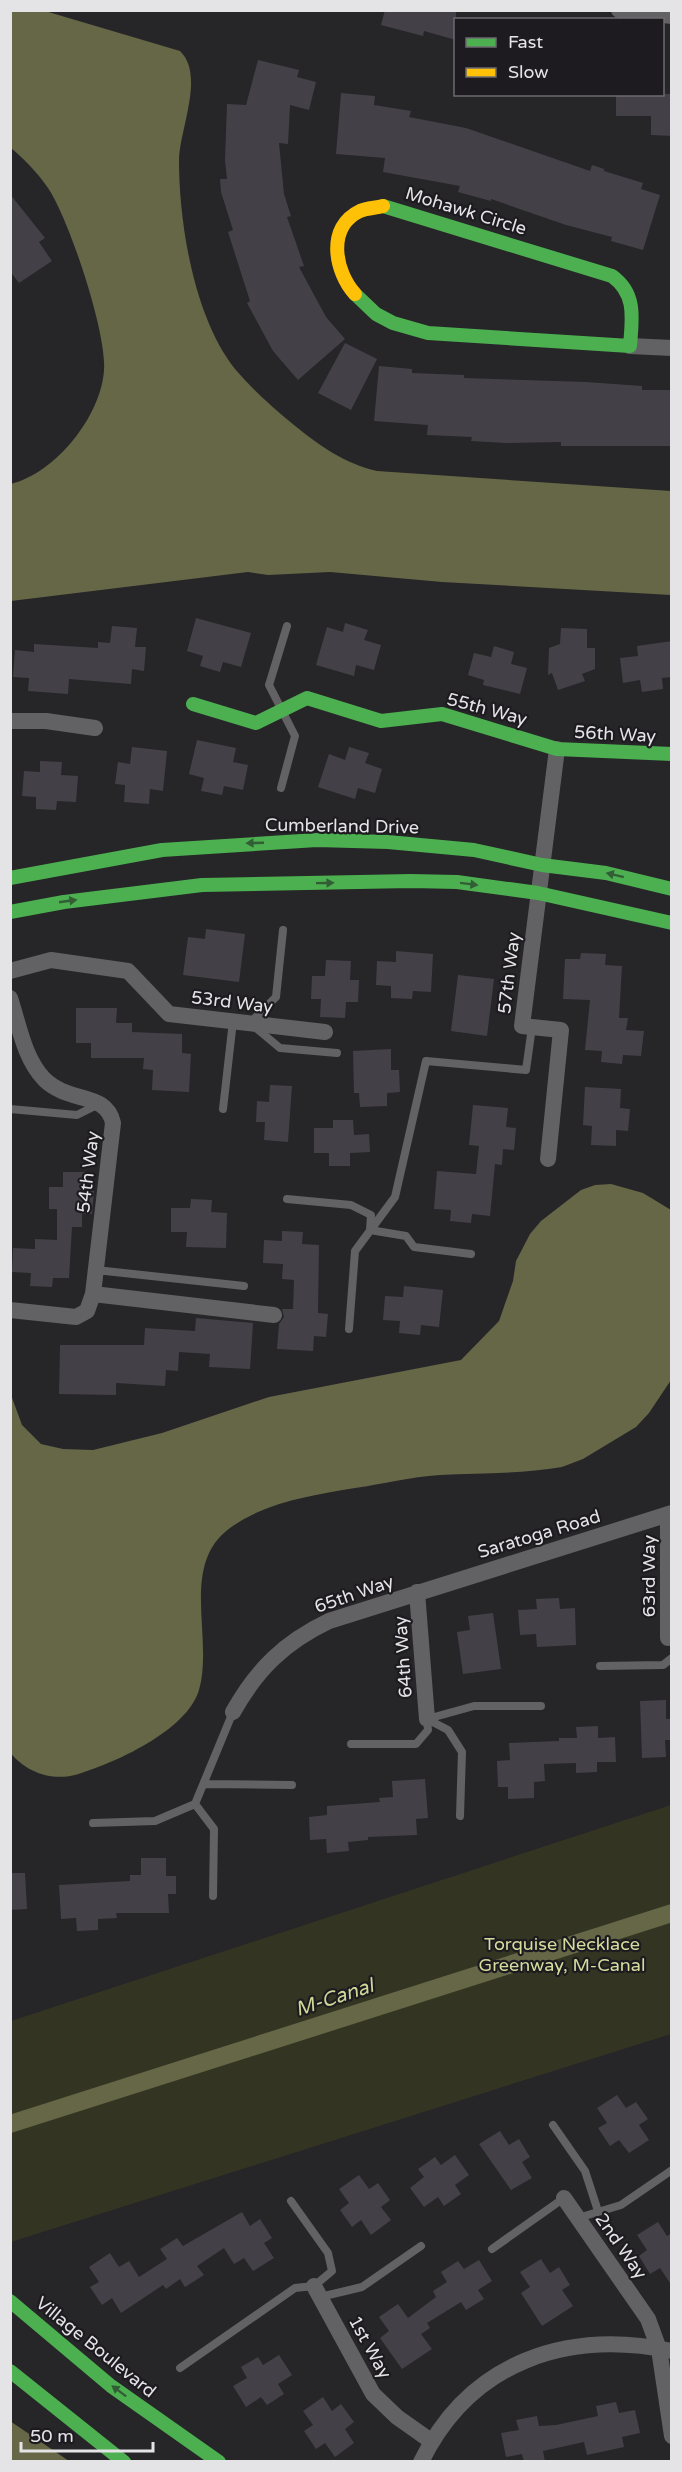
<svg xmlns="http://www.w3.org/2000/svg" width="682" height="2472" viewBox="0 0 682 2472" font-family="'Varela Round',sans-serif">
	<rect width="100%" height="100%" fill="#262528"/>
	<path fill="#333522" d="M671,1805V2034L11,2242V2021Z"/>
	<path fill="#666747" d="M11,10L45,11L180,51C205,75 180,128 179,160C179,224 194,317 235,369C253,390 273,408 294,425C321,447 344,463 377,471L671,491V595L442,582L330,572L268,575L248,572L11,601V484C55,473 101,417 104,370C107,333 69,219 48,188C38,173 24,159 11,148Z
		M611,1184L643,1193L671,1210V1380L649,1413L636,1427L583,1459L562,1467C522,1474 480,1473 440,1475C410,1477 383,1484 355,1488C314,1495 265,1502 230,1528C179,1565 214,1638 199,1690C187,1731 113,1764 75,1775C51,1781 25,1772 10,1752L11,1395L22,1425L41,1444L63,1449L93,1450L162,1433L269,1397L461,1360L499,1321L513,1281L516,1261L530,1234L541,1221L581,1190L595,1185Z
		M10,2421L69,2461H11Z"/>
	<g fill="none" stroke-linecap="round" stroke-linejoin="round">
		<path stroke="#666747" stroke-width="18" d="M10,2124L672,1913"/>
	</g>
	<path fill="#444048" d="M385,10H456V40L424,31L423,36L381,25Z
		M258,60L299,70L297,77L316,82L309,110L290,105L288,144L279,143L284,194L291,216L287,217L304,266L299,267L326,317L345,339L298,380L273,351L247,303L250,301L228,232L233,230L221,192L220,179H227L225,160L227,104L246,105Z
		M341,93L375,96L374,105L411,111L409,117L466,128L590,171L592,165L604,169V171L643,183L641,189L660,195L643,250L611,241L612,237L566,225L491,199V201L458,192L460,186L383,172L385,158L336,154Z
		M616,94H672V136L651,135V116H616Z
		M10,194L45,238L39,242L52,261L19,283L10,271Z
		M345,343L377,359L351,410L318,393Z
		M379,366L412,369V373L464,375V378L586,382L642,386V390H672V446H561V442L506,443L471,441L472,437L427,435L428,425L374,421Z
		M196,618L251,633L241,667L223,662L220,672L200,666L203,656L187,651Z
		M345,623L368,630L364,640L381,645L374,670L356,665L354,676L316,665L327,627L343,632Z
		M112,626L137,628L135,647H146L144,671L132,669L131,684L69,679L68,694L28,691L29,678L13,677L15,650L34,652V644L98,648V642L110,643Z
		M561,628L587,629V648H595V669L582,674L585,681L558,690L552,673L548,675L549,648L560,644Z
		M672,641V677L662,678L663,689L642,692L640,680L623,683L620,658L638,656L637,646Z
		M494,646L514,652L511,664L527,668L520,694L483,685L484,680L468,675L474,653L491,657Z
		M197,740L236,748L233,762L248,765L243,790L224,786L222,795L201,791L204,778L189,774Z
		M132,747L167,751L163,791L150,789L149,804L124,802L125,785L115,784L118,762L130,764Z
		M349,747L369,753L365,763L382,769L375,793L358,788L355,799L318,787L329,754L345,760Z
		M40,761L62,762L61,775L78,776L76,802L57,801L56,810L36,809V797L22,796L24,771L40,772Z
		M206,929L245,934L239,982L183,975L188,937L205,939Z
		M396,951L433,954L431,992L413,991L412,999L391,998V986L376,985L377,961L396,962Z
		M581,953L606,954L605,965L622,966L619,1018H628L626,1030L644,1031L641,1056L623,1055L622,1064L601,1062L602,1051L585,1050L590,1000L563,999L565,959H580Z
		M326,960L351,961L350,980H359L358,1002H346L345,1018L320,1017L321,999H311L312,976H325Z
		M458,975L494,979L487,1036L451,1031Z
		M76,1008H117L116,1023H132V1032L182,1034V1053L191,1054L189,1092L152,1090L153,1070L143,1069L144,1058H91V1043H76Z
		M391,1049V1070H399L400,1092L387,1093V1106L360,1107L359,1093H354L353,1051Z
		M270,1085L292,1086L288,1142L264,1140L265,1122H256L257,1101L269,1102Z
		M585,1087L621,1089L620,1108L630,1109L628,1131L616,1130V1146L591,1145L592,1126L583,1125Z
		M473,1105L508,1108L506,1127L516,1128L514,1150L503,1149L502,1165L495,1164L490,1216L472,1214L471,1223L450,1221L451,1210L434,1209L437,1171L476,1174L479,1146L469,1145Z
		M333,1120H353L354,1135L369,1134L370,1152L350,1153V1166H329V1153H314V1128H333Z
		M63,1172H87V1191H94L92,1214H82V1227H72L69,1278H53L52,1287L30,1286L31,1273L12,1272L13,1248L35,1249V1239L57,1240V1209H49V1187H63Z
		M191,1199L212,1200L211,1212L227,1213L226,1248L186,1247L187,1232H171V1208H190Z
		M282,1231L303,1232L302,1244L319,1245L318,1313L328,1314L326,1337L314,1336L313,1351L277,1349L279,1324L284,1317L282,1309H293L294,1280L282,1279L283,1264L263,1263L264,1240L282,1241Z
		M404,1286L443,1290L439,1327L421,1325L420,1335L399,1333L400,1321L383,1320L385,1296L403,1297Z
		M196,1318L253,1323L250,1369L209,1367L210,1354L179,1352L178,1371L166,1370L165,1386L116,1383V1395L59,1394L60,1345H144L145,1328L195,1331Z
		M559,1598L560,1609L575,1608L576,1645L537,1647L536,1634L520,1635L518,1610L537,1609L536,1599Z
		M493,1613L501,1669L463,1674L457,1632L470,1630L468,1616Z
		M666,1700V1719H672V1740H665L666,1757L642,1758L640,1701Z
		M598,1726V1738L615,1737L616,1762H597V1772L576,1773V1763L544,1764L545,1781L534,1782V1798L508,1799V1787H498L497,1761L510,1760L509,1743L559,1741V1738H577L576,1727Z
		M425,1779L428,1818L416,1819L417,1835L368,1837V1840L348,1842L349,1851L327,1853L326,1839L310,1840L309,1817L327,1815V1806L380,1802L379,1798L393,1797L392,1781Z
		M141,1858H166V1876H176V1894H168L169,1913H116L117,1918L98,1919V1930L77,1931L76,1918L61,1919L59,1885L130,1881V1875H141Z
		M10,1873H25L27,1909L10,1910Z
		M617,2095L626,2108L636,2102L648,2119L639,2125L649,2140L629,2153L619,2140L610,2146L598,2128L607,2123L597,2108Z
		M500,2131L509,2145L519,2139L530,2157L522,2162L532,2178L511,2190L479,2144Z
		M455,2155L469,2175L455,2185L461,2194L444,2206L438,2197L424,2207L410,2188L424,2177L418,2169L435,2157L441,2165Z
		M359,2175L369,2189L378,2183L390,2200L381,2207L391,2220L371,2235L361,2220L352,2227L340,2210L349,2203L339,2189Z
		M242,2212L250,2226L260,2219L272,2238L264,2243L274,2258L253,2271L244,2258L234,2264L224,2248L197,2266L204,2275L185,2287L180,2279L166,2289L163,2285L121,2313L112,2298L102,2305L90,2287L99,2282L89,2267L110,2253L119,2267L129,2261L139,2277L167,2259L160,2249L177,2238L183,2246Z
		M658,2222L667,2236L672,2233V2286L660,2268L650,2274L639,2256L647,2250L637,2235Z
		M541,2259L550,2273L559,2267L570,2285L562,2290L573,2306L542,2326L521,2293L530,2287L520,2272Z
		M479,2260L492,2281L478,2290L484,2299L466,2310L461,2302L427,2323L430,2328L421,2334L432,2349L402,2369L380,2338L389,2331L379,2317L398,2304L408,2318L436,2297L433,2291L447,2282L441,2272L458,2261L464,2269Z
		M279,2355L292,2375L278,2384L284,2394L267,2405L261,2397L246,2407L233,2386L247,2378L241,2367L258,2357L263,2365Z
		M323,2397L332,2411L341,2404L354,2422L345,2429L354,2443L335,2457L325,2443L316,2449L304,2431L313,2425L303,2411Z
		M616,2402L619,2413L635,2410L640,2433L622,2437L624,2447L587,2455L584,2442L543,2451L545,2462H524L522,2454L506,2457L501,2433L519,2430L516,2420L537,2416L539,2426L556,2425L598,2416L596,2406Z"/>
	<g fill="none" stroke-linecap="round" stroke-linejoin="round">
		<path stroke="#626163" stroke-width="8" d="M281,788L295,736L269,685L287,626
			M283,930L276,997L250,1023L280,1048L337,1053
			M10,1109L77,1115L97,1105
			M223,1109L233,1021
			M287,1199L351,1205L371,1215L370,1230L406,1236L414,1247L471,1254
			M96,1270L244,1286
			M349,1329L355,1251L395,1197L426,1061L526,1070L532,1027
			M600,1666L663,1665L672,1658
			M427,1719L474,1706H541
			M427,1719L448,1730L462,1752L460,1816
			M351,1744H416L428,1730L427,1719
			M204,1784L292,1785
			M195,1804L214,1829L213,1896
			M93,1823L155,1821L195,1804L233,1712
			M553,2125L585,2171L598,2211
			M578,2218L621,2205L672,2170
			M492,2249L564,2198
			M320,2297L362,2287L421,2246
			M180,2368L295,2288L314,2286L332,2271L328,2253L291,2201"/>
		<path stroke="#626163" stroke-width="16" d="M619,10L672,16
			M630,346L672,348
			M10,721H46L95,728
			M10,971L51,960L128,971L169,1014L325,1032
			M10,998C19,1025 24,1058 44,1079C69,1104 106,1091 113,1123L93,1294L87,1311L76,1317L10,1310
			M548,1159L561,1030L522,1026L557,749
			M93,1294L274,1315
			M668,1514V1638
			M417,1592L427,1719
			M233,1712C257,1669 285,1642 329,1621L672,1513
			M564,2198L648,2319L659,2349L672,2436
			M314,2286L373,2394L397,2417L431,2441
			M421,2462C470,2362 566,2329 672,2351"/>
		<path stroke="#4caf50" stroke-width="14" d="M355,294L376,314L393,323L428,333L630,346C632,319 637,294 612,276L383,206
			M193,704L256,723L307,698L381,721L442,714L557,749L672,754
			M10,878L162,850L317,840L388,842L474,850L542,865L606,873L672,889
			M10,912L64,902L202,885L411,881L457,882L538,893L672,923
			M10,2301L111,2386L219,2462
			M10,2371L124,2462"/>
		<path stroke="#ffc107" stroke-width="14" d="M355,294C335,272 326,227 360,211C367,208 375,208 383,206"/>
	</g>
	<defs><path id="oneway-solid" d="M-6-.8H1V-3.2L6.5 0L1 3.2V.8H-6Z" transform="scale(1.5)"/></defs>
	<g fill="#325e36">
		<use href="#oneway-solid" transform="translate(255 843) rotate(178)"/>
		<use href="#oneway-solid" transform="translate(615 875) rotate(-166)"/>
		<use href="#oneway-solid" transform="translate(325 883) rotate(-1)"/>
		<use href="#oneway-solid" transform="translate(469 884) rotate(7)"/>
		<use href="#oneway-solid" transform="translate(68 901) rotate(-8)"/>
		<use href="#oneway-solid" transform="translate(119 2391) rotate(-143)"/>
	</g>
	<g text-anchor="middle" stroke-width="4.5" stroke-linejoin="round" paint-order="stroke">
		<g font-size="18" fill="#e4e3e6" stroke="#1d1b20">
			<text transform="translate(466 211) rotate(17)" y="6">Mohawk Circle</text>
			<text transform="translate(487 709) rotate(15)" y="6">55th Way</text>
			<text transform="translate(615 734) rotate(3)" y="6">56th Way</text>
			<text transform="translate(342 826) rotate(1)" y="6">Cumberland Drive</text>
			<text transform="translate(509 973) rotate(-83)" y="6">57th Way</text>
			<text transform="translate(232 1002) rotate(7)" y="6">53rd Way</text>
			<text transform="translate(88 1172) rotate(-83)" y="6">54th Way</text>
			<text transform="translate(539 1534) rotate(-17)" y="6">Saratoga Road</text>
			<text transform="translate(649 1576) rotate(-90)" y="6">63rd Way</text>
			<text transform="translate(354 1594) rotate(-19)" y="6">65th Way</text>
			<text transform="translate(403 1657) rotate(-94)" y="6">64th Way</text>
			<text transform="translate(621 2246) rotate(55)" y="6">2nd Way</text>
			<text transform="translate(96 2347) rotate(39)" y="6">Village Boulevard</text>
			<text transform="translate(370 2347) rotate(61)" y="6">1st Way</text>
		</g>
		<g font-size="18" fill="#d7dc9d" stroke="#1d1b20">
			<text x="562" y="1950">Torquise Necklace<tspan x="562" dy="21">Greenway, M-Canal</tspan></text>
		</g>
		<g font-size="20" font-style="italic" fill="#d1d797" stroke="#1d1b20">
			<text transform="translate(334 1997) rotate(-18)" y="7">M-Canal</text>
		</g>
	</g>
	<rect width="682" height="2472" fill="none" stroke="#e4e3e6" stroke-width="24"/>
	<rect x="454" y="18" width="210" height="78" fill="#1d1b20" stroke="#6d6b6f" stroke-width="1.5"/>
	<rect x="466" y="38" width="30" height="9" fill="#4caf50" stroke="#6d6b6f" stroke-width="1.5"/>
	<text x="508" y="48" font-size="18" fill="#e4e3e6">Fast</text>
	<rect x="466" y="68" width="30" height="9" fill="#ffc107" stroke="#6d6b6f" stroke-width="1.5"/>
	<text x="508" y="78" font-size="18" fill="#e4e3e6">Slow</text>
	<path d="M21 2442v9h132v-9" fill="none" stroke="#e4e3e6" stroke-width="3"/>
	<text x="30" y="2442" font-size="18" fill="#e4e3e6" stroke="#1d1b20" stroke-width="4.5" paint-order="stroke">50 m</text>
</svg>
